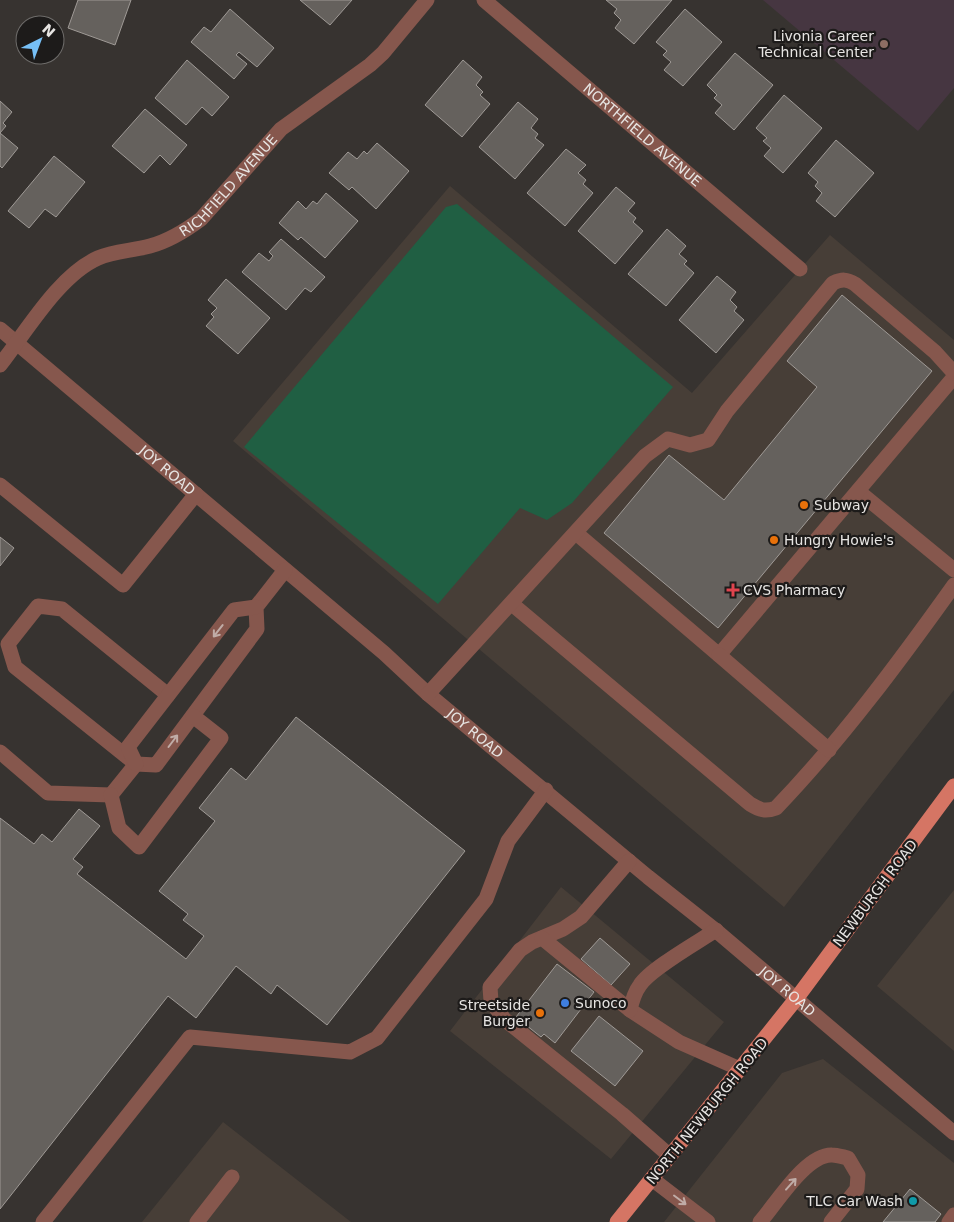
<svg xmlns="http://www.w3.org/2000/svg" width="954" height="1222" viewBox="0 0 954 1222" font-family="'DejaVu Sans',sans-serif">
	<rect width="100%" height="100%" fill="#373330"/>
	<path fill="#473e37" d="M450,186L692,393L830,235L954,340V690L784,907L233,441Z
		M561,887L724,1022L611,1159L450,1031Z
		M954,890V1051L877,986Z
		M823,1059L954,1163V1222H664L782,1073Z
		M223,1122L351,1222H142Z"/>
	<path fill="#463641" d="M763,0H954V88L918,131Z"/>
	<path fill="#205f43" d="M457,204L673,387L572,503L547,520L520,508L438,604L244,447L446,207Z"/>
	<path fill="#65615d" stroke="#9f9a96" d="M78,0H131L115,45L68,28Z
		M300,0H352L330,25Z
		M606,0H672L634,44L615,28L621,20L614,13L617,9Z
		M230,9L274,48L257,67L239,52L236,55L247,64L234,79L191,42L204,27L211,32Z
		M685,9L722,42L683,86L664,70L671,62L663,55L667,51L656,42Z
		M735,53L773,85L734,130L715,113L722,105L714,98L717,95L707,85Z
		M187,60L229,97L212,116L202,107L186,125L155,98Z
		M463,60L482,77L476,85L483,92L480,95L490,104L462,137L425,105Z
		M784,95L822,128L783,173L764,156L771,148L763,141L767,138L756,128Z
		M0,101L12,112L3,123L6,126L0,133Z
		M518,102L538,119L531,128L538,134L535,138L544,145L515,179L479,147Z
		M145,109L187,145L170,165L160,155L144,173L112,146Z
		M0,133L18,148L2,168L0,166Z
		M836,140L874,173L835,217L816,201L822,193L815,186L818,182L808,173Z
		M377,143L409,171L376,209L352,187L349,190L329,173L348,152L357,159L364,151L367,154Z
		M566,149L586,165L578,173L586,180L583,184L593,193L565,226L527,193Z
		M54,156L85,182L56,217L45,209L29,228L8,211Z
		M616,187L635,203L628,211L636,218L633,222L643,231L615,264L578,231Z
		M326,193L358,221L325,258L301,237L298,240L279,223L298,201L306,209L313,201L317,204Z
		M667,229L686,246L679,254L687,261L684,264L694,273L666,306L628,274Z
		M281,239L325,277L311,292L305,288L286,310L242,272L259,253L269,261L273,256L269,252Z
		M717,276L736,292L730,300L737,307L734,311L744,320L716,353L679,320Z
		M226,279L270,318L238,354L206,326L214,317L211,314L217,308L208,300Z
		M842,295L932,371L718,628L604,533L669,455L724,500L817,387L787,361Z
		M0,537L14,548L0,566Z
		M296,717L465,851L327,1025L277,985L271,994L236,966L196,1018L168,996L0,1209V818L34,844L42,834L52,842L79,809L100,826L73,859L83,867L77,874L186,959L204,936L183,920L188,914L159,891L215,821L199,808L231,768L246,780Z
		M600,938L630,964L611,985L581,959Z
		M557,964L594,992L555,1043L544,1034L541,1037L516,1017Z
		M599,1016L643,1051L615,1086L571,1051Z
		M910,1189L941,1214L935,1222H883Z"/>
	<g fill="none" stroke-linecap="round" stroke-linejoin="round">
		<g stroke="#86574d" stroke-width="15">
			<path id="s1" d="M484,0L800,269"/>
			<path id="s2" d="M0,329L384,653L428,694L648,877L720,934L954,1133"/>
			<path id="s3" d="M0,365C26,332 59,275 98,258C114,251 132,251 150,246C169,241 185,231 201,219L281,129L370,65L383,53L427,0"/>
			<path d="M0,485L123,585L196,494"/>
			<path d="M858,491L954,570"/>
			<path d="M576,533L719,655L954,377"/>
			<path d="M512,604L750,804C760,810 765,812 776,808C842,739 899,662 954,585"/>
			<path d="M719,655L829,750"/>
			<path d="M428,694L645,456L668,439L690,445L708,440L727,411L833,283C842,279 847,279 855,284L935,352L954,373"/>
			<path d="M168,695L62,609L38,606L8,644L15,667L136,764L156,765L257,629L256,607L285,570"/>
			<path d="M0,752L48,793L111,795L136,764"/>
			<path d="M136,764L128,747L234,610L256,607"/>
			<path d="M111,795L119,828L139,847L221,738L193,716"/>
			<path d="M629,861L581,917L563,929L532,942L520,950L490,987L491,1001L504,1019L622,1114L670,1156"/>
			<path d="M716,930C698,942 650,969 640,985C634,993 632,1001 630,1010L679,1042L740,1069"/>
			<path d="M542,938L630,1010"/>
			<path d="M652,1179L708,1222"/>
			<path d="M43,1222L190,1037L350,1052L377,1038L486,899L508,841L546,790"/>
			<path d="M197,1222L232,1177"/>
			<path d="M760,1222C776,1204 806,1154 832,1155C837,1155 843,1157 848,1158L858,1175L857,1189L831,1222"/>
			<path d="M949,1222L954,1215"/>
		</g>
		<path stroke="#d57564" stroke-width="15" d="M617,1222L796,999L954,786"/>
	</g>
	<defs><path id="oneway-shaft" d="M-6 0H5M1.5-3L5.5 0L1.5 3" fill="none" stroke-width="1.6" stroke-linecap="round" stroke-linejoin="round" transform="scale(1.25)"/></defs>
	<g stroke="#c0aca7">
		<use href="#oneway-shaft" transform="translate(218 631) rotate(128)"/>
		<use href="#oneway-shaft" transform="translate(173 741) rotate(-53)"/>
		<use href="#oneway-shaft" transform="translate(791 1184) rotate(-48)"/>
		<use href="#oneway-shaft" transform="translate(680 1200) rotate(37)"/>
	</g>
	<circle fill="#8d6e63" stroke="#1d1b1a" stroke-width="2" cx="884" cy="44" r="5"/>
	<g fill="#e8710a" stroke="#1d1b1a" stroke-width="2">
		<circle cx="804" cy="505" r="5"/>
		<circle cx="774" cy="540" r="5"/>
		<circle cx="540" cy="1013" r="5"/>
	</g>
	<path fill="#e0444e" stroke="#1d1b1a" stroke-width="2" d="M730.5 582.5h5v5h5v5h-5v5h-5v-5h-5v-5h5z"/>
	<circle fill="#3f7fe0" stroke="#1d1b1a" stroke-width="2" cx="565" cy="1003" r="5"/>
	<circle fill="#0f9aa8" stroke="#1d1b1a" stroke-width="2" cx="913" cy="1201" r="5"/>
	<g text-anchor="middle" stroke-width="4.5" stroke-linejoin="round" paint-order="stroke">
		<g font-size="14" fill="#e7e5e3" stroke="#1d1b1a" text-anchor="start">
			<text x="874" y="41" text-anchor="end">Livonia Career<tspan x="874" dy="16">Technical Center</tspan></text>
			<text x="814" y="510">Subway</text>
			<text x="784" y="545">Hungry Howie's</text>
			<text x="743" y="595">CVS Pharmacy</text>
			<text x="575" y="1008">Sunoco</text>
			<text x="530" y="1010" text-anchor="end">Streetside<tspan x="530" dy="16">Burger</tspan></text>
			<text x="903" y="1206" text-anchor="end">TLC Car Wash</text>
		</g>
		<g font-size="14" fill="#e7e5e3" stroke="#1d1b1a">
			<text dy="5" stroke="none"><textPath href="#s1" startOffset="208">NORTHFIELD AVENUE</textPath></text>
			<text dy="5" stroke="none"><textPath href="#s3" startOffset="301">RICHFIELD AVENUE</textPath></text>
			<text dy="5" stroke="none"><textPath href="#s2" startOffset="219">JOY ROAD</textPath></text>
			<text dy="5" stroke="none"><textPath href="#s2" startOffset="624">JOY ROAD</textPath></text>
			<text transform="translate(875 893) rotate(-53)" y="5">NEWBURGH ROAD</text>
			<text dy="5" stroke="none"><textPath href="#s2" startOffset="1029">JOY ROAD</textPath></text>
			<text transform="translate(707 1111) rotate(-51)" y="5">NORTH NEWBURGH ROAD</text>
		</g>
	</g>
	<g transform="translate(40 40) rotate(42)"><circle r="24" fill="#1d1b1a" stroke="#6e6c6a"/>
	<path d="M0-4L9 19L0 12L-9 19Z" fill="#77c0f7"/>
	<text y="-8" font-size="14" font-weight="bold" text-anchor="middle" fill="#e7e5e3">N</text>
	</g>
</svg>
